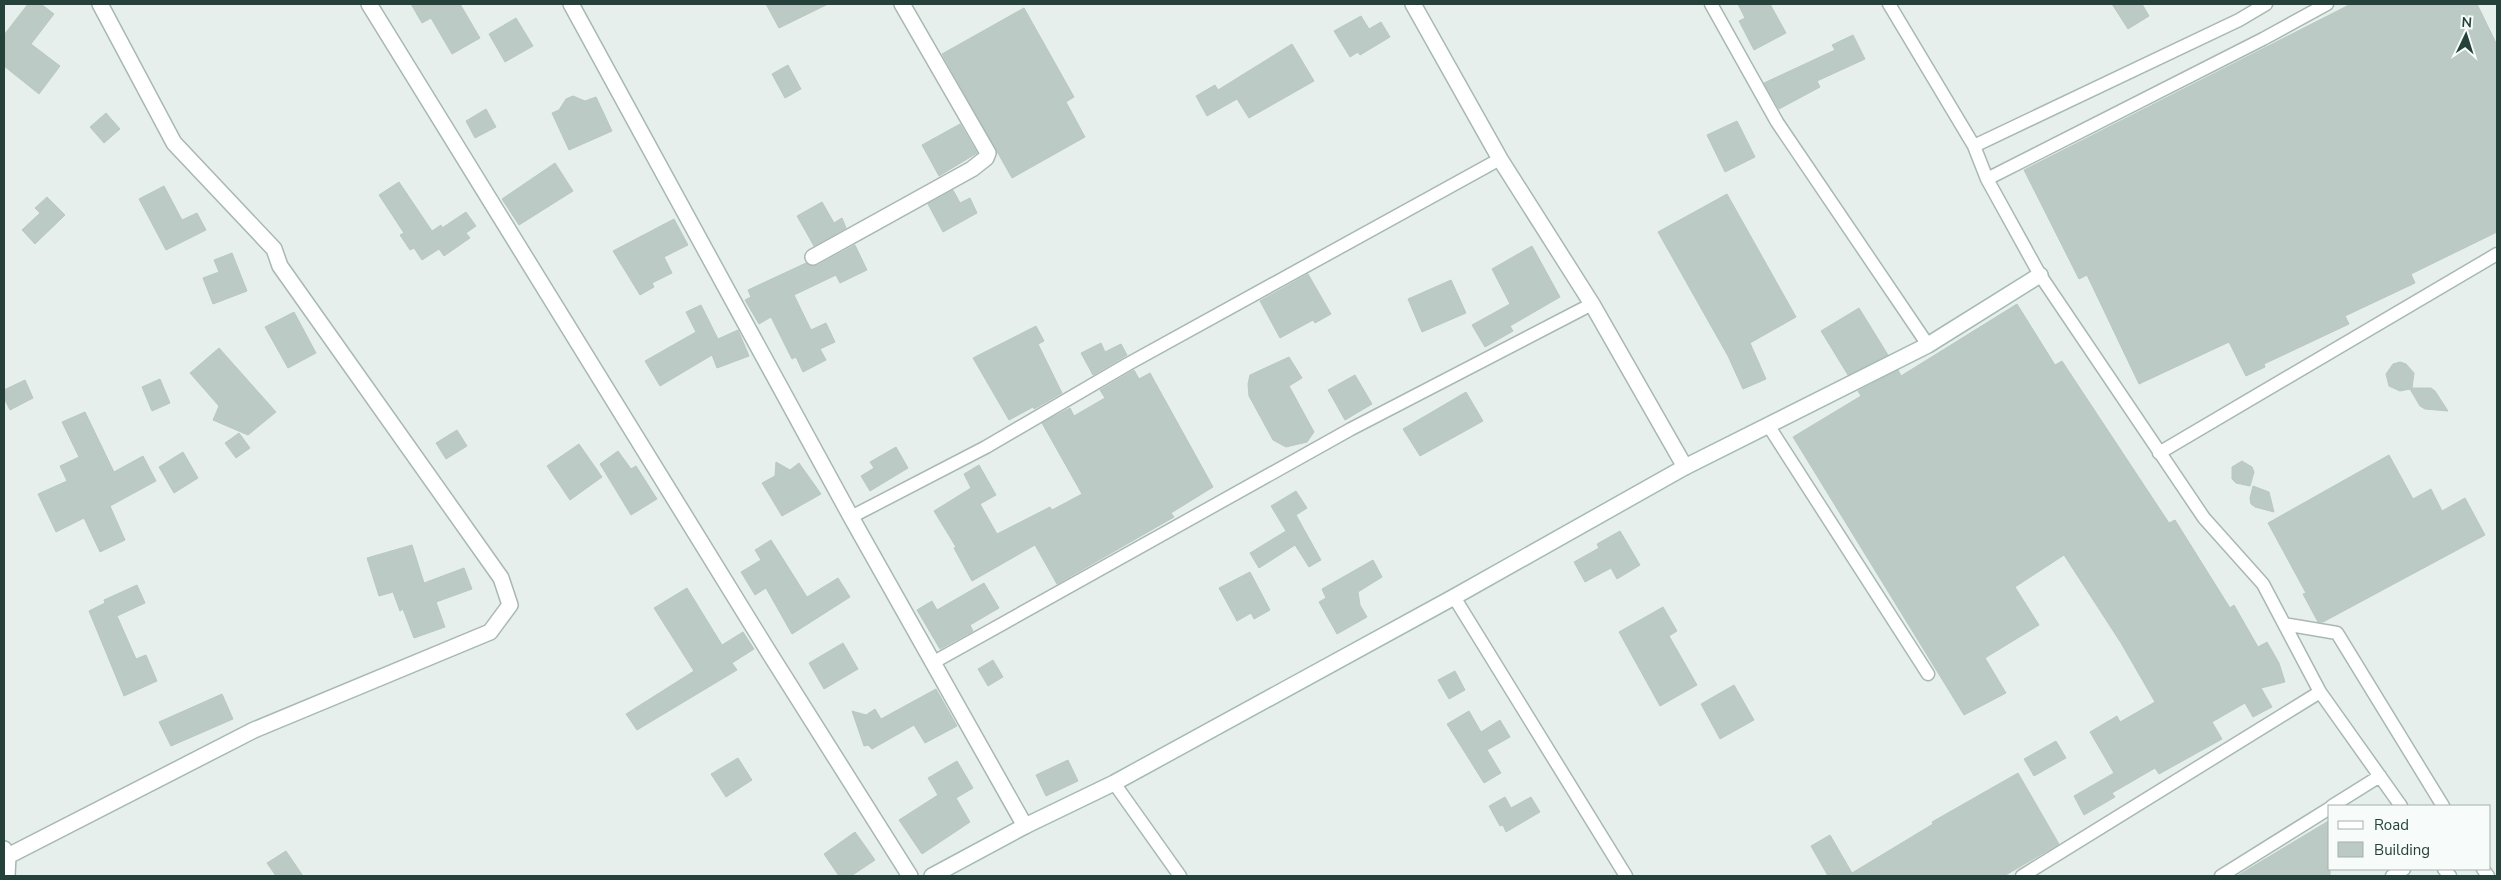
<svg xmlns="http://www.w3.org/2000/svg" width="2501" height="880" viewBox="0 0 2501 880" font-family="'Nunito Sans',sans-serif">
	<rect width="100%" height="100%" fill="#e6efeb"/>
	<path fill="#bbcac4" stroke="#b8c9c2" d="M28,4H41L54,14L31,44L60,66L39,94L4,66V35Z
		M411,4H460L480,38L452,54L431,18L422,23Z
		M766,4H828L779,28Z
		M1738,4H1770L1786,33L1754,50L1739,21L1745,18Z
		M2112,4H2142L2149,16L2128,29Z
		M2351,4H2477L2497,45V232L2411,274L2415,283L2345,316L2349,324L2264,364L2265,367L2246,376L2229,342L2139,384L2087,275L2079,279L2024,170Z
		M1024,8L1074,97L1066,102L1085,137L1012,178L942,54Z
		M1361,16L1369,29L1381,22L1390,37L1360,55L1358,52L1350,57L1334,31Z
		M516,18L533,46L505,62L489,34Z
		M1853,35L1865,59L1817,81L1820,87L1779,109L1764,83L1835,50L1832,45Z
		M1292,44L1314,81L1249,118L1237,99L1207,116L1196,96L1215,85L1218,90Z
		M788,65L801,89L785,98L772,74Z
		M573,96L585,101L596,97L612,131L569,150L552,113L559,110L566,99Z
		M486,109L496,127L475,138L466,121Z
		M106,113L120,129L104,143L90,127Z
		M1737,121L1755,157L1725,172L1707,135Z
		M960,124L977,153L939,176L922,145Z
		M555,163L573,191L519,225L502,199Z
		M399,182L432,231L441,225L442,228L466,212L476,226L466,233L470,238L444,256L439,249L422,260L414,248L410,250L400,235L404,233L379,195Z
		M164,186L182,220L197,213L206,230L166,250L139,199Z
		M953,190L960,203L970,198L977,213L943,232L928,204Z
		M1727,194L1796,317L1750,343L1766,379L1743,389L1728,356L1658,232Z
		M47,197L65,215L35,244L22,230L40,213L35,208Z
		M822,202L834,223L842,218L846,228L814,246L797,216Z
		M674,219L688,245L664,257L672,273L652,283L654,287L640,295L613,251Z
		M855,245L867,270L840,283L836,275L794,295L811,330L826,323L835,342L820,349L826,360L803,372L796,357L792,359L771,317L759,324L745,300L751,297L748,290L806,263L812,266L818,265Z
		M1532,246L1560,297L1510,326L1513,331L1485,347L1472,325L1510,304L1492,269Z
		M232,253L247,291L213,304L203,278L219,272L214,260Z
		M1308,274L1331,314L1315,323L1313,320L1280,338L1260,301Z
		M1451,280L1466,313L1422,332L1408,299Z
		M2017,304L2055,365L2062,361L2169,523L2175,520L2230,608L2234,605L2258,647L2267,642L2279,663L2285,682L2261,688L2272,707L2253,717L2245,703L2212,722L2222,739L2159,774L2155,768L2112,793L2115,797L2084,815L2074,796L2114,773L2090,732L2117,716L2120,722L2155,702L2121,643L2064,555L2015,587L2039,625L1985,658L2006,693L1964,715L1793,437L1861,396L1858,391L1898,370L1901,376Z
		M701,305L718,339L738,330L749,356L717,368L712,355L660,386L645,361L696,332L686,312Z
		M1859,308L1888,355L1848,375L1821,331Z
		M294,312L316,353L288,368L265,327Z
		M1036,326L1044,341L1038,344L1062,393L1034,409L1033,407L1009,420L973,358Z
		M1101,343L1105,352L1121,344L1127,355L1093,375L1081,353Z
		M219,348L276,412L248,435L213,420L219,406L190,373Z
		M1289,357L1302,378L1289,386L1314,432L1307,442L1286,447L1273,440L1249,396L1248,384L1250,375Z
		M2400,362L2406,364L2414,373L2412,388H2431L2435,391L2448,411L2425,409L2420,406L2410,389L2400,391L2389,386L2386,374L2393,364Z
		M1134,370L1139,379L1150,373L1213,487L1171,513L1174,517L1057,584L1035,545L972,581L954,548L956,547L934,511L971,488L964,474L979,465L996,495L980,504L997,534L1050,507L1052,510L1082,494L1042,423L1070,408L1074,416L1105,398L1100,390Z
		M1355,375L1372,404L1345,420L1328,390Z
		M160,379L170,403L152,411L142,387Z
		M25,380L33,398L10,410L4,398V390Z
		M1466,392L1483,421L1420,456L1403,429Z
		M85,412L114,472L143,456L156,481L110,506L125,540L100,552L84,518L56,532L38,494L67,481L60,466L79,457L62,422Z
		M457,430L467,446L446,459L436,443Z
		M239,433L250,448L236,458L225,443Z
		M579,444L602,477L570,500L547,466Z
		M896,447L908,468L870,491L861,476L874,468L870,462Z
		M618,451L631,469L636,466L657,499L631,515L600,464Z
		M183,452L198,478L174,493L159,467Z
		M2389,455L2413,499L2431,489L2442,511L2465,498L2485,535L2323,622H2318L2303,594L2306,593L2268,523Z
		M2242,461L2252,467L2254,472L2250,486L2236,483L2232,479V467Z
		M776,462L790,470L799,463L821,494L782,516L762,483L775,476Z
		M2253,486L2269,492L2274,512L2255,507L2251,504L2250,498Z
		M1296,491L1307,508L1296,515L1321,560L1309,567L1295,545L1259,568L1250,553L1286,531L1271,506Z
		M1620,531L1640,565L1617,579L1611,568L1585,582L1574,562L1599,548L1597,544Z
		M771,540L807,597L838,578L850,597L792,634L766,588L755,595L741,572L761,560L755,550Z
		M412,545L424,583L464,568L472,589L436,602L445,627L414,638L403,609L400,611L393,592L379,596L367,558Z
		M1373,560L1382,577L1358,592L1360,605L1367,617L1337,634L1319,602L1326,598L1322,589Z
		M1250,572L1270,610L1254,619L1251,613L1237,621L1219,588Z
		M984,583L999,608L970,625L973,631L940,649L917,610L932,601L937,610Z
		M137,585L145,603L117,616L136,659L146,655L157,681L124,696L89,611L105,603L104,600Z
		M687,588L722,645L743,632L754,649L732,663L737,670L637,730L626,714L694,671L654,608Z
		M1663,607L1677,631L1669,636L1697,685L1660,706L1619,632Z
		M843,643L858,669L824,689L809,663Z
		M993,660L1003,677L988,686L978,669Z
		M1455,671L1465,690L1449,699L1438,680Z
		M1734,685L1754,720L1720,739L1701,704Z
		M936,689L957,726L925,743L914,725L872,749L868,745L864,746L852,711L866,715L875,709L881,719Z
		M222,694L233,719L171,746L159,722Z
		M1469,711L1481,732L1500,720L1510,737L1487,750L1501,773L1484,783L1447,724Z
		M2056,741L2066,758L2034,776L2024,759Z
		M738,758L752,780L726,797L711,774Z
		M1068,760L1078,781L1046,796L1036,775Z
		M957,761L973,788L956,798L970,822L922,854L899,820L938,795L928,778Z
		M2018,773L2059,844L2004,876H1828L1811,846L1830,835L1852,873L1933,824L1932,822Z
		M1505,797L1511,808L1531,797L1540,812L1506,832L1503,825L1500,826L1489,806Z
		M2330,820V876H2237Z
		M855,832L875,860L851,876H839L824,854Z
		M286,851L303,876H276L267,863Z"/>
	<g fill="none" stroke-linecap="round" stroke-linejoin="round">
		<g stroke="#a8b8b2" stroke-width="15">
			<path id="lane" d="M1711,4L1777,122L1928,345
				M1889,4L1974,146L1987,179L2040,275L2204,518L2263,584L2320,692L2401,806
				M1974,146L2239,20L2266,4
				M1987,179L2263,39L2327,4
				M1768,425L1928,674
				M2159,453L2497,254
				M851,517L986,447L1128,364L1500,159
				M1454,597L1626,876
				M2284,624L2337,633L2443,806
				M934,662L1351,429L1592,304
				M1114,783L1180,876
				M2332,806L2380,776
				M2444,869L2450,876
				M2483,869L2488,876
				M2022,876L2320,692
				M2221,876L2330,808
				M2392,876L2404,869"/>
		</g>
		<g stroke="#a8b8b2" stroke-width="18">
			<path id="street" d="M369,4L770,654L910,876
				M571,4L851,517L1025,826
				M1413,4L1500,159L1592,304L1685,467
				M813,257L972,169L986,158L988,153L902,4
				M4,849L8,856L7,876
				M8,856L254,730L490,632L510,605L501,578L280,266L274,249L174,143L100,4"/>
		</g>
		<g stroke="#a4bbb3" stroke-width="18">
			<path id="secondary" d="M932,876L1025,826L1114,783L1454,597L1685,467L1928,345L2040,275"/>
		</g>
		<use href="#lane" stroke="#fff" stroke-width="12"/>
		<use href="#street" stroke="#fff" stroke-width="15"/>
		<use href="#secondary" stroke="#fff" stroke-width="15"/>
	</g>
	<rect width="2501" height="880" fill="none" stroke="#24423a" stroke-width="10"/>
	<rect x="2328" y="805" width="162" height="65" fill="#f7fbf9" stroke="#a3b1ad"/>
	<rect x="2338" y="821" width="25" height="8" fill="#ffffff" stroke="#a3b1ad"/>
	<text x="2374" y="830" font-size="15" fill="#24423a">Road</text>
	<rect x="2338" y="842" width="25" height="15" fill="#bbcac4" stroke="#a3b1ad"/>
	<text x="2374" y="855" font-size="15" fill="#24423a">Building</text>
	<g transform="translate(2466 35) rotate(4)" stroke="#f7fbf9" stroke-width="4" paint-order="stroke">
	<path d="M0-4L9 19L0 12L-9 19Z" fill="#24423a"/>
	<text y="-8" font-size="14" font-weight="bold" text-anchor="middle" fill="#24423a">N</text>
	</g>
</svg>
